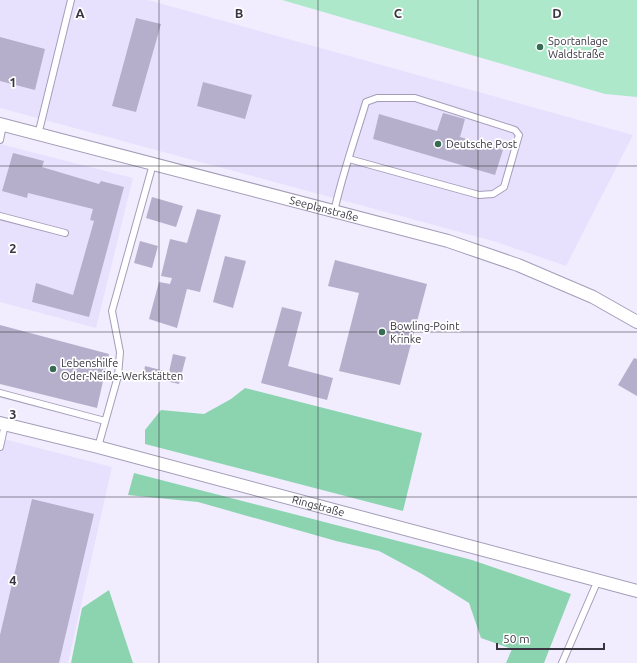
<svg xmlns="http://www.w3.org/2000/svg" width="637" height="663" viewBox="0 0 637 663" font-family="Ubuntu,sans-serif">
	<rect width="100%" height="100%" fill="#f1edff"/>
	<path fill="#e8e1fe" d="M0,0H148L633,135L566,266L493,241L0,108Z
		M0,144L133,178L96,328L0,302Z
		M0,438L112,467L68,663H0Z"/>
	<path fill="#aee8ca" d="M282,0H637V97L605,94Z"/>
	<path fill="#8cd4b0" d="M245,388L422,433L403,511L145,444V430L161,410L204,414L231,399Z
		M134,473L472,560L571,594L544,663H506L512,649L481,638L469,603L422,574L379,551L336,541L198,502L128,495Z
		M109,590L133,663H71L82,608Z"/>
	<path fill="#b6afcb" d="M136,18L161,24L136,112L112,106Z
		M0,37L45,49L35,90L0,81Z
		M203,82L252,95L245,119L197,106Z
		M443,113L465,119L460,137L503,150L495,175L373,139L379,114L437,131Z
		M13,153L44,161L42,167L99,184L101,181L124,187L89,317L32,302L36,283L73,295L94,221L90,220L93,209L28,193L27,198L2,191Z
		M152,197L183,206L176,227L146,218Z
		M197,209L221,215L200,292L187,289L177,328L149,319L159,282L170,284L172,278L161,276L170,239L187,243Z
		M140,241L158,246L152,268L134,263Z
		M225,256L246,261L233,308L213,302Z
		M335,260L427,284L400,385L339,371L359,293L328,286Z
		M282,307L302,312L288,366L333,378L327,400L261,383Z
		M0,325L109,354L97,408L0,384Z
		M173,354L186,357L179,384L143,376L145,366L169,372Z
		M634,358L637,359V396L618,385Z
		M32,499L94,514L59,663H0V635Z"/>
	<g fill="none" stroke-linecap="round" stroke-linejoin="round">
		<g stroke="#a49db9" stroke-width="8">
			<path id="service" d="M38,135L71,0
				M0,140L3,125
				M334,212C342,175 355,139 366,102L377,98H415L515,130L519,135L504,187L493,194L479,195L349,159
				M0,216L65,233
				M0,393L105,421
				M0,447L5,424
				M98,447L118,376L120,352L112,311L153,164
				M562,663L598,580"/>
		</g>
		<g stroke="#a49db9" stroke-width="14">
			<g id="minor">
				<path id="s1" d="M0,124L448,241L518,265L593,297L637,322"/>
				<path id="s2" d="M0,423L98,447L637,591"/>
			</g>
		</g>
		<use href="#service" stroke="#fff" stroke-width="6"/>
		<use href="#minor" stroke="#fff" stroke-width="12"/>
	</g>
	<path fill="none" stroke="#383540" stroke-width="1" stroke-opacity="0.55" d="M159,0V663M318,0V663M478,0V663M0,166H637M0,332H637M0,497H637"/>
	<g fill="#366c53" stroke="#fff" stroke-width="1.5">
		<circle cx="540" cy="47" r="4"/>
		<circle cx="438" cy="144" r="4"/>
		<circle cx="382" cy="332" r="4"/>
		<circle cx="53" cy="369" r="4"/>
	</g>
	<g text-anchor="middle" stroke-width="3.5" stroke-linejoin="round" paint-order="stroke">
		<g font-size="11" fill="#383540" stroke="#fff" text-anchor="start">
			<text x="548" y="45">Sportanlage<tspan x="548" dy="13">Waldstraße</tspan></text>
			<text x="446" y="148">Deutsche Post</text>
			<text x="390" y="330">Bowling-Point<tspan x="390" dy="13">Krinke</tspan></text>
			<text x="61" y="367">Lebenshilfe<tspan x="61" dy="13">Oder-Neiße-Werkstätten</tspan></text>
		</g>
		<g font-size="11" fill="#383540" stroke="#fff">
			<text dy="4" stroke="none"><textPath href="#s1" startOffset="335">Seeplanstraße</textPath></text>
			<text dy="4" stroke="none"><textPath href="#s2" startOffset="329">Ringstraße</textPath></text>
		</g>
	</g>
	<g font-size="13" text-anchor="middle" font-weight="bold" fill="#383540" stroke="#fff" stroke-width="3.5" stroke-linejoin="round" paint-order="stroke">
		<text x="80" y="18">A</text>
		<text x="239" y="18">B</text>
		<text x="398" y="18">C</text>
		<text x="557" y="18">D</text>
		<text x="13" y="87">1</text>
		<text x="13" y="253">2</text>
		<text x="13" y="419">3</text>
		<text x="13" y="585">4</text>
	</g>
	<path d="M497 643v6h107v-6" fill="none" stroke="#383540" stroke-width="2"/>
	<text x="503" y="643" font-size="12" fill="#383540" stroke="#ffffff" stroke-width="3" paint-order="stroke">50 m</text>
</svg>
